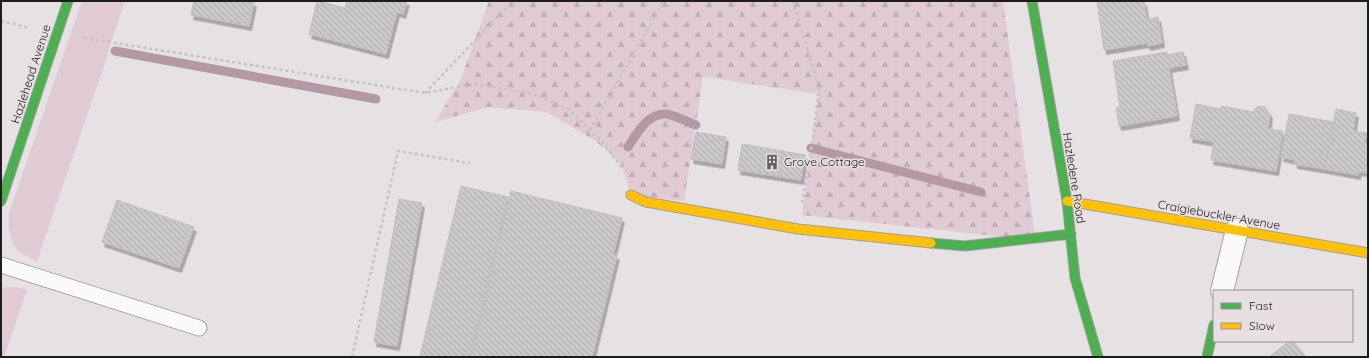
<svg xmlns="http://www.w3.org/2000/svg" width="1369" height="358" viewBox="0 0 1369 358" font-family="Quicksand,sans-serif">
	<defs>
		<pattern id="forest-firs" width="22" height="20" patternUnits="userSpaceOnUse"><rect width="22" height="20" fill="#e0cbd4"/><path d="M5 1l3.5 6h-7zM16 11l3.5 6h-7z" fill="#c0aeb6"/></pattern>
		<pattern id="building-back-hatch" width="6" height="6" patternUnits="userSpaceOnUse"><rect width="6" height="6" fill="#cbc8c9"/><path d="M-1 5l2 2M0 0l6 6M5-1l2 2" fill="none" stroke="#aeabac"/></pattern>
		<filter id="shadow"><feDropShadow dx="2.5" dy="4.5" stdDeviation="0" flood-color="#0004"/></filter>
	</defs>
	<rect width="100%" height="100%" fill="#e6e1e3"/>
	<path fill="#e0cbd4" d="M82,1H125L111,42L107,57L37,261C12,252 7,238 9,213Z
		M7,287H16L27,290L4,357H1V288Z"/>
	<path fill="url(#forest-firs)" d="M489,1H1003L1035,236H995L802,215L819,94L703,77L684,201L631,195L621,163L593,139L546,112L488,107L435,122L460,81Z"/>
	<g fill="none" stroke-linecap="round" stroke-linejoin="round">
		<path stroke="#b499a5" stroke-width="9" d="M115,51L376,99
			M628,147C637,134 647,113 666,114C674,115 688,122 696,125
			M811,148L981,192"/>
	</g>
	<path fill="url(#building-back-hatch)" stroke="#c2bec0" filter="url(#shadow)" d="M194,1L254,2L249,26L191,15Z
		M317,1L345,8L347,1H407L403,14L397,12L386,54L309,34Z
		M1097,1H1144L1147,20L1158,17L1162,43L1148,46L1147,43L1104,50Z
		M1167,52V55L1183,52L1186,65L1169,68L1177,116L1119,126L1116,108L1120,107L1113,61Z
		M1196,104L1221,109V106L1253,112L1256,108L1259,106L1265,107L1270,114L1268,129L1283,131L1276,171L1211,160L1214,142L1190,138Z
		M1336,109L1356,113L1353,131L1367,133L1364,143L1368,144V173L1359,171L1358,175L1325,169Z
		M1289,114L1333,122L1325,169L1295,164V160L1281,157Z
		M696,132L726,137L722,164L691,159Z
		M742,144L805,155L801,180L738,170Z
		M461,186L508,197L470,357H426L420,356Z
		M511,191L622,218L613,255H617L592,357H471Z
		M399,199L422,203L397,346L374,342Z
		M117,200L194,227L179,268L102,242Z
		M1289,341H1293L1306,357H1269Z"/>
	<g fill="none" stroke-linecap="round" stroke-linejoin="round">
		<g stroke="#a29ea0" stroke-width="17">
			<path id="lane" d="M1,265L199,328"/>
		</g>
		<g stroke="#a29ea0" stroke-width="24">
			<path id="street" d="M1222,291L1237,230"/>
		</g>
		<g stroke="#a29ea0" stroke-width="11">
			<path id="fast" d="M1032,1L1067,201L1075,278L1098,357
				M1,201L68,1
				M931,243L965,246L1071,234
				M1207,357L1214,325"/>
		</g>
		<g stroke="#a29ea0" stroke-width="11">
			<path id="slow" d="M631,195L646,202L798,229L931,243
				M1067,201L1368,253"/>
		</g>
		<path stroke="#c4c3c3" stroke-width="2.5" stroke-dasharray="3 3" stroke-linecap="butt" d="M793,1L819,88L813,138L802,203
			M1,21L30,28
			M84,38L425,93L473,84L531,93L568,109L605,145L623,169
			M425,93L507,7L515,1
			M590,130L664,1
			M352,357L398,151L470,163"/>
		<use href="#lane" stroke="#fbfafb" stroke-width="15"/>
		<use href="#street" stroke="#fbfafb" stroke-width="22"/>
		<use href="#fast" stroke="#4caf50" stroke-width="9"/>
		<use href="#slow" stroke="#ffc107" stroke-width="9"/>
	</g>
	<defs>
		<g id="building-bare" transform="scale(1.2)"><path d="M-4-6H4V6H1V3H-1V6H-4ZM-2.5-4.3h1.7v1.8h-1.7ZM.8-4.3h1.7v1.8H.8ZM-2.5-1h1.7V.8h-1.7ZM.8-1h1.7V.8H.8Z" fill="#656162" stroke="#e8dfe3" stroke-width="2.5" paint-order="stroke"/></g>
	</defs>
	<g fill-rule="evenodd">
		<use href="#building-bare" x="772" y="162"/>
	</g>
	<g text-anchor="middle" stroke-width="3" stroke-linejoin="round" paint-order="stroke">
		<g font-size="12" fill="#1f1c1d" stroke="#e8dfe3">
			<text transform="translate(31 74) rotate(-72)" y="4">Hazlehead Avenue</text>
			<text transform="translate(1074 178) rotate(81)" y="4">Hazledene Road</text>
			<text transform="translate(1219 215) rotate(10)" y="4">Craigiebuckler Avenue</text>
		</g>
		<g font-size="12" fill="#1f1c1d" stroke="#e8dfe3" text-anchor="start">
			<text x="784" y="166">Grove Cottage</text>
		</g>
	</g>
	<rect width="1369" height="358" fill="none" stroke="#1f1c1d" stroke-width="4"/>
	<rect x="1213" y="290" width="140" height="52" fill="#e8dfe3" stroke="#989194"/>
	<rect x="1221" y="303" width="20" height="6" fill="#4caf50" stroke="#989194"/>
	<text x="1249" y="310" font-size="12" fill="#1f1c1d">Fast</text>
	<rect x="1221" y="323" width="20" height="6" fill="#ffc107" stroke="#989194"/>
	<text x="1249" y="330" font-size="12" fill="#1f1c1d">Slow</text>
</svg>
